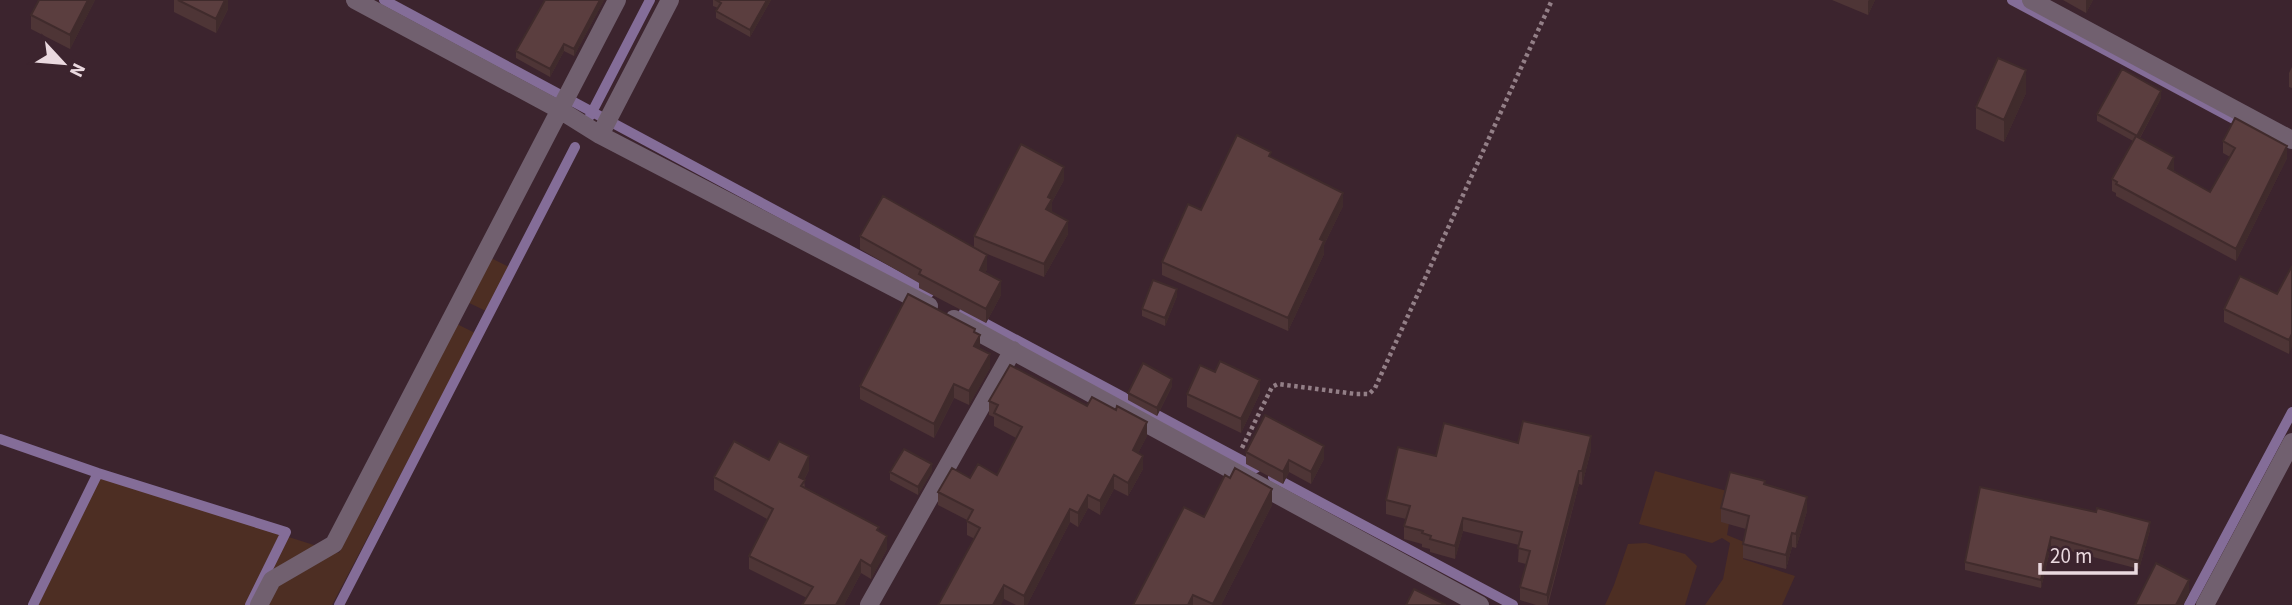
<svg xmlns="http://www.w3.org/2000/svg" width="2292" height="605" viewBox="0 0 2292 605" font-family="'Source Sans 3',sans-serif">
	<rect width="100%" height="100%" fill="#3c242e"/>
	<path fill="#4d2e23" d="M489,257L509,267L486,311L465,301Z
		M453,322L475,333L332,605H29L93,475L339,553Z
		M1655,471L1734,493L1727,535L1749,544L1743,559L1795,576L1782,605H1705L1723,579L1730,543L1722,538L1712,543L1639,524Z
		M1646,543L1685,554L1697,566L1685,605H1605L1614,585L1628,544Z"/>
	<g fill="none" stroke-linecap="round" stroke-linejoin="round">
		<path stroke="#846d98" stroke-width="10" d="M384,0L929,293
			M2012,0L2245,125
			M590,116L650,0
			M964,312L1256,468
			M0,439L98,473L286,532L250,605
			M1273,477L1513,605
			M33,605L98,473
			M339,605L575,147
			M2189,605L2292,412"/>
		<path stroke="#937f87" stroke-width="4.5" stroke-dasharray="3.5 3.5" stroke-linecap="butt" d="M1242,448L1272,387L1278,384L1356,394H1369L1375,388L1552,0"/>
		<path stroke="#71606f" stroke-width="18" d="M355,0L560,110L600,135L929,306
			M2031,0L2292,140
			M600,135L670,0
			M954,319L1480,605
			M259,605L272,580L334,544L617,0
			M869,605L1013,350
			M2205,605L2292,442"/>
	</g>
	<path fill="#4e3536" d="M95,0L70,49L31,29V15Z
		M174,0H228V9L216,33L174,12Z
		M604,0L574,56L564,51L550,77L516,58V51Z
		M713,0H771L750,37L716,18V11L718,8L713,6Z
		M1832,0H1875L1868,15Z
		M2063,0H2093L2086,13Z
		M2292,67V88L2289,87V73Z
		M2026,93L2004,142L1976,129V107Z
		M2161,98L2140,138L2174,169L2173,171L2210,192L2230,157L2223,153V141L2287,158L2236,261L2116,196V193L2112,191V179L2133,141L2097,121V114Z
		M1271,157L1343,206L1324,245V254L1288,331L1162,275V262L1201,210Z
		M1064,180L1052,202L1051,212L1068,234L1044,277L980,251L987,269L985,273L1001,295L986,323L919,288V283L860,249V236L974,248V236Z
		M2292,266L2289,354L2224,322V309L2277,294Z
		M1177,296L1165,326L1142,316V309Z
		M975,332L980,349L990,368L969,405L954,398L934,438L860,399V386Z
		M1172,386L1157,416L1128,400V393Z
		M1260,393L1241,433L1187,407V394Z
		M989,401L1087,406L1147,436L1138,453L1143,469L1128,496L1114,489L1100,515L1088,508L1078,527L1070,522L1027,605H1016L1004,599L975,539L967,535V520L938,505V492L970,478L997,475L1016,438L994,426V417L989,415Z
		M1518,443L1591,450L1582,485L1579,484L1548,605H1536L1520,600V587L1526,564L1518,562L1519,545L1463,531L1455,559L1430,552V549L1422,547V544L1404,539V526L1406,519L1386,514V500L1436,456Z
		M1246,452L1324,459L1311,484L1289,472L1283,484L1246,464Z
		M769,460L809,470L804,480L805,488L879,531L887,549L871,579L861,573L844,605H802L807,598L749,569V556L767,519L714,490V477Z
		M932,471L918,495L890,480V472Z
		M1765,484L1807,511L1796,548L1792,547L1786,569L1743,558V544L1746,529L1721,522V508Z
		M1980,487L2150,530L2139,569L2051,546L2041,588L1965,570V562Z
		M1272,505L1221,605H1133L1204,517Z"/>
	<path fill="#402b2c" d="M88,0H95L70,49V35Z
		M223,0H228V9L216,33V19Z
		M600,0H604L574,56V49Z
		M767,0H771L750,37V30Z
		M1869,0H1875L1868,15V1Z
		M2086,0H2093L2086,13Z
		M564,44V51L550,77V69Z
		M2026,70V93L2004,142V120Z
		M2161,91V98L2137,143V136Z
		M2287,146V158L2236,261V249Z
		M2174,157V169L2168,180V168Z
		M1064,167V180L1052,202V212L1046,209L1048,197Z
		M1343,193V206L1324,245V254L1288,331V318L1320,239Z
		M1068,221V234L1044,277V264Z
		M987,255V269L980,284V270Z
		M1001,281V295L986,323V309Z
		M1177,289V296L1165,326V318Z
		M2292,334V347L2289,354V340Z
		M980,335V348L974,346Z
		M990,354V368L969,405V391Z
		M1172,379V386L1157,416V408Z
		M1260,380V393L1241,433V419Z
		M954,384V398L934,438V424Z
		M1147,422V436L1133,463V450Z
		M1591,436V450L1582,485V471Z
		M1324,446V459L1311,484V472Z
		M809,456V470L799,490V477Z
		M1143,456V469L1128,496V483Z
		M1289,460V472L1283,484V472Z
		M932,464V471L918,495V487Z
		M1579,471V484L1547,605V595Z
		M1114,475V489L1100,515V501Z
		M1272,489V505L1221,605H1213Z
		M1088,495V508L1078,527V513Z
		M1807,497V511L1796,548V534Z
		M1070,509V522L1027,605H1024V596Z
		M1463,518V531L1455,559V546Z
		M2150,522V530L2139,569V561Z
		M1792,533V547L1786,569V555Z
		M887,536V549L871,579V566Z
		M2051,537V546L2041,588V580Z
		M861,560V573L844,605H836Z
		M2189,580V594L2183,605H2176Z
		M1004,585V599L1001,605H993Z
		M1193,595V605H1188Z"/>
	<path fill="#5b3e3f" stroke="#402b2c" stroke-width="2" d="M39,0H88L70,35L31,15Z
		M178,0H225L216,19Z
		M545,0H600L574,49L564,44L550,69L516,51Z
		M716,0H767L750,30L716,11L721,3Z
		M1998,58L2026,70L2004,120L1976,107Z
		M2122,69L2161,91L2137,136L2097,114Z
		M2235,118L2287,146L2236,249L2116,184L2117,182L2112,179L2136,136L2174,157L2168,168L2210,192L2235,148L2223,141Z
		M1237,135L1271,152L1269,156L1343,193L1320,239L1324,241L1288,318L1162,262L1188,204L1201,210Z
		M1021,144L1064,167L1048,197L1052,199L1046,209L1068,221L1044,264L974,236Z
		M883,196L987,255L980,270L1001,281L986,309L919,274L921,270L860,236Z
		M2292,266V334L2289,340L2224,309L2240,276L2277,294Z
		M1153,280L1177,289L1165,318L1142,309Z
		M908,294L975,329L974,332L980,335L974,346L990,354L969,391L954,384L934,424L860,386Z
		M1220,361L1260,380L1241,419L1187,394L1200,365L1215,372Z
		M1143,363L1172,379L1157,408L1128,393Z
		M1010,365L1087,406L1092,397L1116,410L1117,406L1147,422L1133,450L1143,456L1128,483L1114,475L1100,501L1088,495L1078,513L1070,509L1024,596L1004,585L993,605H938L980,528L967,521L973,510L938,492L952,468L970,478L978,464L997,475L1022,427L994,413L998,405L989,401Z
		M1265,415L1324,446L1311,472L1289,460L1283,472L1246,452Z
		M1523,421L1591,436L1582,471H1579L1547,595L1520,587L1530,551L1518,548L1522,532L1463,518L1455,546L1430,539L1431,536L1422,533L1423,531L1404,526L1410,506L1386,500L1398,447L1436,456L1444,423L1518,443Z
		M734,441L769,460L779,441L809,456L799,477L805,480L801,486L879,527L877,530L887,536L871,566L861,560L836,605H802L813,587L749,556L773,509L714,477Z
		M904,449L932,464L918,487L890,472Z
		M1235,468L1272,489L1213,604L1193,595L1188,605H1133L1184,507L1204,517L1225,475L1230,478Z
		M1730,472L1765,481L1764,484L1807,497L1796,534L1792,533L1786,555L1743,544L1749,516L1721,508Z
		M1980,487L2096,512L2097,508L2150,522L2139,561L2051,537L2041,580L1965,562Z
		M2156,563L2189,580L2176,605H2135Z
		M1414,589L1446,605H1406Z"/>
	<g transform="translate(63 63) rotate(116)" stroke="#3c242e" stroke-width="5" paint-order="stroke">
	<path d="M0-5L12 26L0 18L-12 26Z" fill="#ead9df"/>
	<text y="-10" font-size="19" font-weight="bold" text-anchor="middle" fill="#ead9df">N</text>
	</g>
	<path d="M2040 563v10h96v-10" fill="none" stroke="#ead9df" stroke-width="3.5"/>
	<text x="2050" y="563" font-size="21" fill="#ead9df" stroke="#3c242e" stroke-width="5" paint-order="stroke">20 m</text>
</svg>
